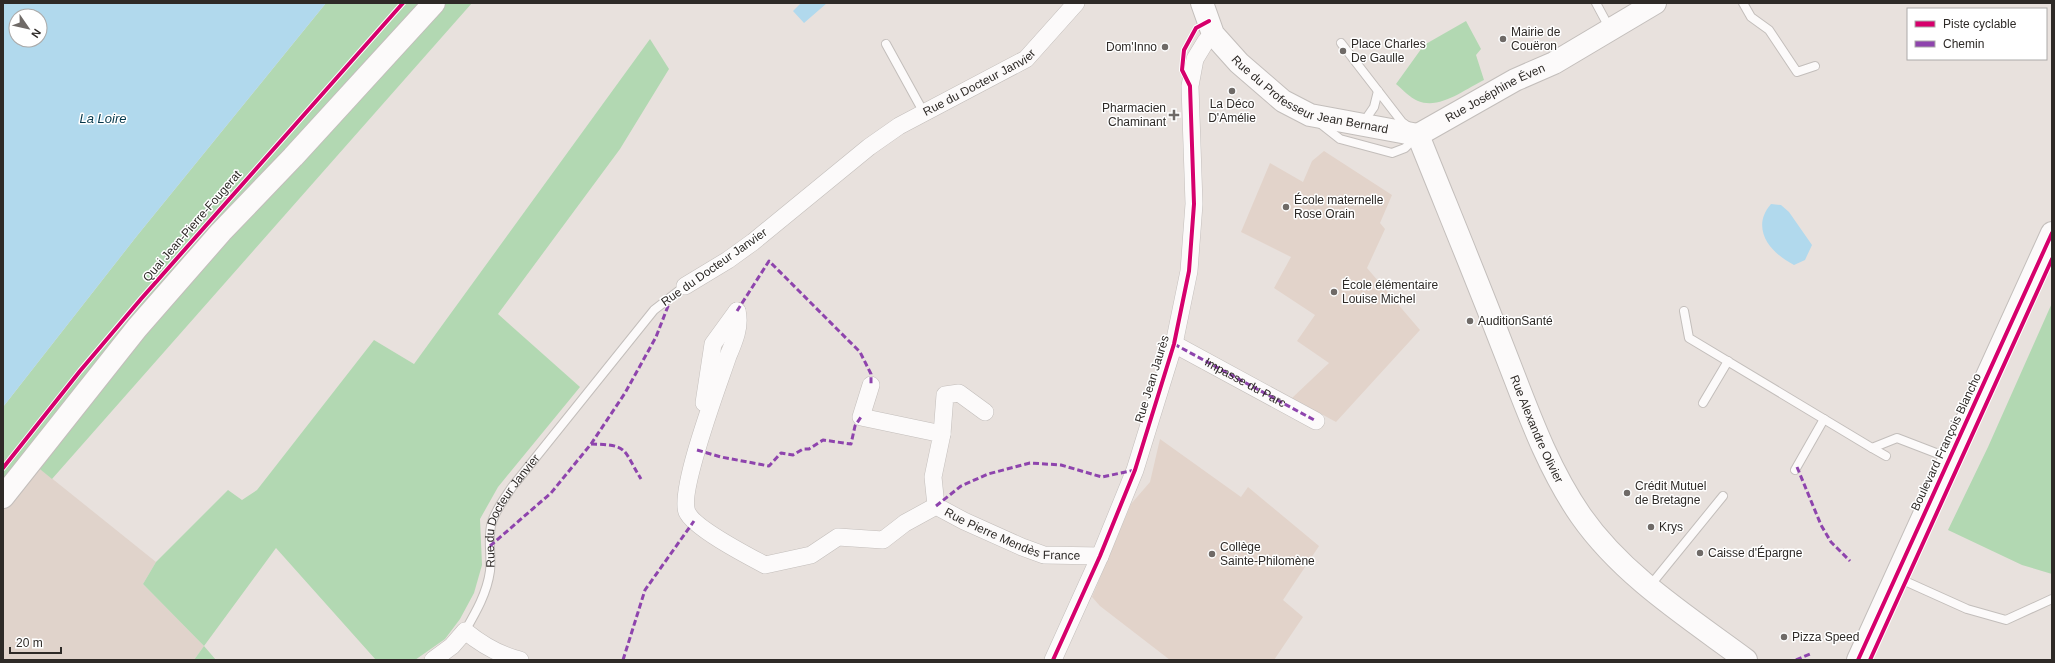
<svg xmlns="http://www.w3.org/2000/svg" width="2055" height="663" viewBox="0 0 2055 663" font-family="Arial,sans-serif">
	<rect width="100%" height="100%" fill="#e8e1dd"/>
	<path fill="#e0d3cb" d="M24,456L156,562L143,584L204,646L194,660H3V482Z"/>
	<path fill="#e2d3ca" d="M1324,151L1392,195L1380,223L1385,229L1367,268L1420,330L1336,422L1292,398L1329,363L1297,341L1315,315L1274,288L1291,257L1241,232L1270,163L1303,182L1312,161Z
		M1160,439L1241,497L1248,487L1319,546L1283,600L1303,617L1274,660H1170L1100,606L1092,597L1131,504L1150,482Z"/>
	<path fill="#b2d8b2" d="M326,3H472L52,479L24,456L3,482V407L136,237Z
		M1466,21L1481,49L1476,55L1484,80C1465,89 1440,110 1418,101C1410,98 1402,89 1396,84L1424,45Z
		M650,39L669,69L620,149L498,314L580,387L498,487L480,519L482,565L474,593L460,619L445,639L415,660H376L276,548L204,646L216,660H194L204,646L143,584L156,562L228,490L242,500L257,490L374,340L414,364Z
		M2052,303V574L2022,565L1948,530L1988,447Z"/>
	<path fill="#b1d9ed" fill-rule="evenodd" d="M3,3H326L136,237L3,407ZM16,16H40V40H16Z
		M801,3H827L804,23L793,11Z
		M1771,204L1781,205L1789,212L1812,245L1805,260L1794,265C1770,253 1750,228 1771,204Z"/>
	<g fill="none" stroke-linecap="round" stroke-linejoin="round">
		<g stroke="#c3bebb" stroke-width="10">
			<g id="lane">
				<path d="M1596,3L1610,29"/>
				<path d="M1743,3L1751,17L1769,30L1797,72L1815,66"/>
				<path d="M1341,43L1402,122L1409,127"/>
				<path d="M886,44L924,113"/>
				<path d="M1363,123L1374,107L1378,91"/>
				<path d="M1321,124L1340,139L1392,153L1405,148L1415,138"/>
				<path d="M1684,311L1689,338L1872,448L1897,438L1949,458"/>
				<path d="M1703,403L1728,361"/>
				<path d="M1872,448L1886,456"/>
				<path d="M1795,470L1824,419"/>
				<path d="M1907,582L1967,609L2006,620L2052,599"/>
				<path d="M1649,587L1723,496"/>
				<path id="s1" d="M465,631C476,612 487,593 490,571C492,555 487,537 492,522C496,509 505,498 512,487L654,310L685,286"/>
			</g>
		</g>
		<g stroke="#c3bebb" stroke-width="18">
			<g id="street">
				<path id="s2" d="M685,286L728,260L753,242L869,147L899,126L1026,59L1076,3"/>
				<path id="s3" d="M737,311C741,326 734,342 728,356C719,383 678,491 687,512C694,528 748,556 765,565L811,555L838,537L883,540L905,523L936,506L964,521L1022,547L1044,555L1100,556"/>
				<path d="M1174,344L1316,421"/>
				<path d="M871,385L861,417L942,434L933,477L936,506"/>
				<path d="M704,403L713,344L737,311"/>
				<path d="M942,434L945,395L959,393L985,412"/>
				<path d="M433,660L452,646L465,631C481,644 499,655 520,660"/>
				<path d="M1053,660L1100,556L1135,470L1174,344L1189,271L1194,204L1190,86L1195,59L1206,41L1213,34"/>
			</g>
		</g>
		<g stroke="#c3bebb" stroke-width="24">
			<g id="secondary">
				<path id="s4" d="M1202,3L1213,34L1239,63L1283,101L1310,115L1418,135"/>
				<path id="s5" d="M1418,135C1446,205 1475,275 1502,345C1525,403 1545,464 1581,516C1623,576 1688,617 1746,660"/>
				<path id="s6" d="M1418,135L1515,80L1554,63L1655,3"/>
				<path d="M3,497L137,328L221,232L293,157L434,3"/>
				<path d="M1858,660L2052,233"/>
			</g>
		</g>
		<use href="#lane" stroke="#fcfafa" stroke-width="8"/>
		<use href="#street" stroke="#fcfafa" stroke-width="17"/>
		<use href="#secondary" stroke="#fcfafa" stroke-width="22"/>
		<g stroke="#8e44ad" stroke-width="3" stroke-dasharray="6 3" stroke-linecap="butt">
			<path d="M737,311L769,261L860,352L871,374V385"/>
			<path id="s7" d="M1174,344L1316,421"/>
			<path d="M591,444C629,445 622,448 641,479"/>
			<path d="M697,450L721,457L769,466L781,453L793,455L803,449H809L823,440L851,444L855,426L861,417"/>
			<path d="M1797,467L1821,525L1831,542L1850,561"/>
			<path d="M936,506L961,486L988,474L1030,463L1061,465L1102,477L1135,470"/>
			<path d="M490,546L551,493L591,444L625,393L656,337L670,301L669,297"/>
			<path d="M623,660L645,590L694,521"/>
			<path d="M1796,660L1810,654"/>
		</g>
		<g stroke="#fff" stroke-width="6">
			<path id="cycleway" d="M3,468L80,371L141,299L403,3
				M1053,660L1100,556L1135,470L1174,344L1189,271L1194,204L1190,86L1182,70L1184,50L1196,28L1209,21
				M1858,660L2052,233
				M1870,660L2052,259"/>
		</g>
		<use href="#cycleway" stroke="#d6006c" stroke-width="4"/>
	</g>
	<g fill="#6f6a67" stroke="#fff" stroke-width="1.5">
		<circle cx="1503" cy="39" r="4"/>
		<circle cx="1165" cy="47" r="4"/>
		<circle cx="1343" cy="51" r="4"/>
		<circle cx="1232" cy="91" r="4"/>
		<path d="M1172 109h4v4h4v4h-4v4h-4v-4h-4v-4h4z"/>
		<circle cx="1286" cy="207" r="4"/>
		<circle cx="1334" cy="292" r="4"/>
		<circle cx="1470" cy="321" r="4"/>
		<circle cx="1627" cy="493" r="4"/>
		<circle cx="1651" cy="527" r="4"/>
		<circle cx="1700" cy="553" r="4"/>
		<circle cx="1212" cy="554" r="4"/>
		<circle cx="1784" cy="637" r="4"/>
	</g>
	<g text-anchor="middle" stroke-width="3" stroke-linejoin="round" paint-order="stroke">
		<g font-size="12" fill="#2e2a27" stroke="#fff" text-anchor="start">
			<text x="1511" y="36">Mairie de<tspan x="1511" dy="14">Couëron</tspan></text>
			<text x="1351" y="48">Place Charles<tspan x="1351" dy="14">De Gaulle</tspan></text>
			<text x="1157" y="51" text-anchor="end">Dom'Inno</text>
			<text x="1232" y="108" text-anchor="middle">La Déco<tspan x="1232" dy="14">D'Amélie</tspan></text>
			<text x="1166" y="112" text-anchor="end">Pharmacien<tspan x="1166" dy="14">Chaminant</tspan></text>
			<text x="1294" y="204">École maternelle<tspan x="1294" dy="14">Rose Orain</tspan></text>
			<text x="1342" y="289">École élémentaire<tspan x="1342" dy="14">Louise Michel</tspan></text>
			<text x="1478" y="325">AuditionSanté</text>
			<text x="1635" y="490">Crédit Mutuel<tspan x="1635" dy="14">de Bretagne</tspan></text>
			<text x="1659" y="531">Krys</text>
			<text x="1220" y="551">Collège<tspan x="1220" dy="14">Sainte-Philomène</tspan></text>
			<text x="1708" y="557">Caisse d'Épargne</text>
			<text x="1792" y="641">Pizza Speed</text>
		</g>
		<g font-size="12" fill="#2e2a27" stroke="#fff">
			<text dy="4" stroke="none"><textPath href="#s2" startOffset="359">Rue du Docteur Janvier</textPath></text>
			<text dy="4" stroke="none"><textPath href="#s4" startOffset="152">Rue du Professeur Jean Bernard</textPath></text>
			<text dy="4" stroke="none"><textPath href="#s6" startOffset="88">Rue Joséphine Éven</textPath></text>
			<text transform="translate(192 226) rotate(-49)" y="4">Quai Jean-Pierre-Fougerat</text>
			<text transform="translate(714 267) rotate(-35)" y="4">Rue du Docteur Janvier</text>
			<text transform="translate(1152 379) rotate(-73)" y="4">Rue Jean Jaurès</text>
			<text dy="4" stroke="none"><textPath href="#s7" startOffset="81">Impasse du Parc</textPath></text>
			<text dy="4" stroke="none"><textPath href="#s5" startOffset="317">Rue Alexandre Olivier</textPath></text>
			<text transform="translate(1946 442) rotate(-65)" y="4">Boulevard François Blancho</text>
			<text dy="4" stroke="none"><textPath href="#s1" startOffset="132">Rue du Docteur Janvier</textPath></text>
			<text dy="4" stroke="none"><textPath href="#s3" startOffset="575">Rue Pierre Mendès France</textPath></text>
		</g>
		<g font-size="13" font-style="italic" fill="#03374b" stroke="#fff">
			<text x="103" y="123">La Loire</text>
		</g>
	</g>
	<rect width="2055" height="663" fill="none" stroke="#2e2a27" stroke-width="8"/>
	<rect x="1907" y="8" width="140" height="52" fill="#ffffff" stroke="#abaaa9"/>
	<rect x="1915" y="21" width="20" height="6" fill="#d6006c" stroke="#abaaa9"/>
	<text x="1943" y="28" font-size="12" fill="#2e2a27">Piste cyclable</text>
	<rect x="1915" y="41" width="20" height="6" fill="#8e44ad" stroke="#abaaa9"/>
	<text x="1943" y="48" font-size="12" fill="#2e2a27">Chemin</text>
	<g transform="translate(28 28) rotate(124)"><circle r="19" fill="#ffffff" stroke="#abaaa9"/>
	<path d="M0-3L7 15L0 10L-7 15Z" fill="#6f6a67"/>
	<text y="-6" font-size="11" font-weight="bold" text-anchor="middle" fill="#2e2a27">N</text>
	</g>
	<path d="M10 647v6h51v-6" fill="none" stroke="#2e2a27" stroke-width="2"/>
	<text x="16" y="647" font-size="12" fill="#2e2a27" stroke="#ffffff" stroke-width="3" paint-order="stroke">20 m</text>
</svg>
